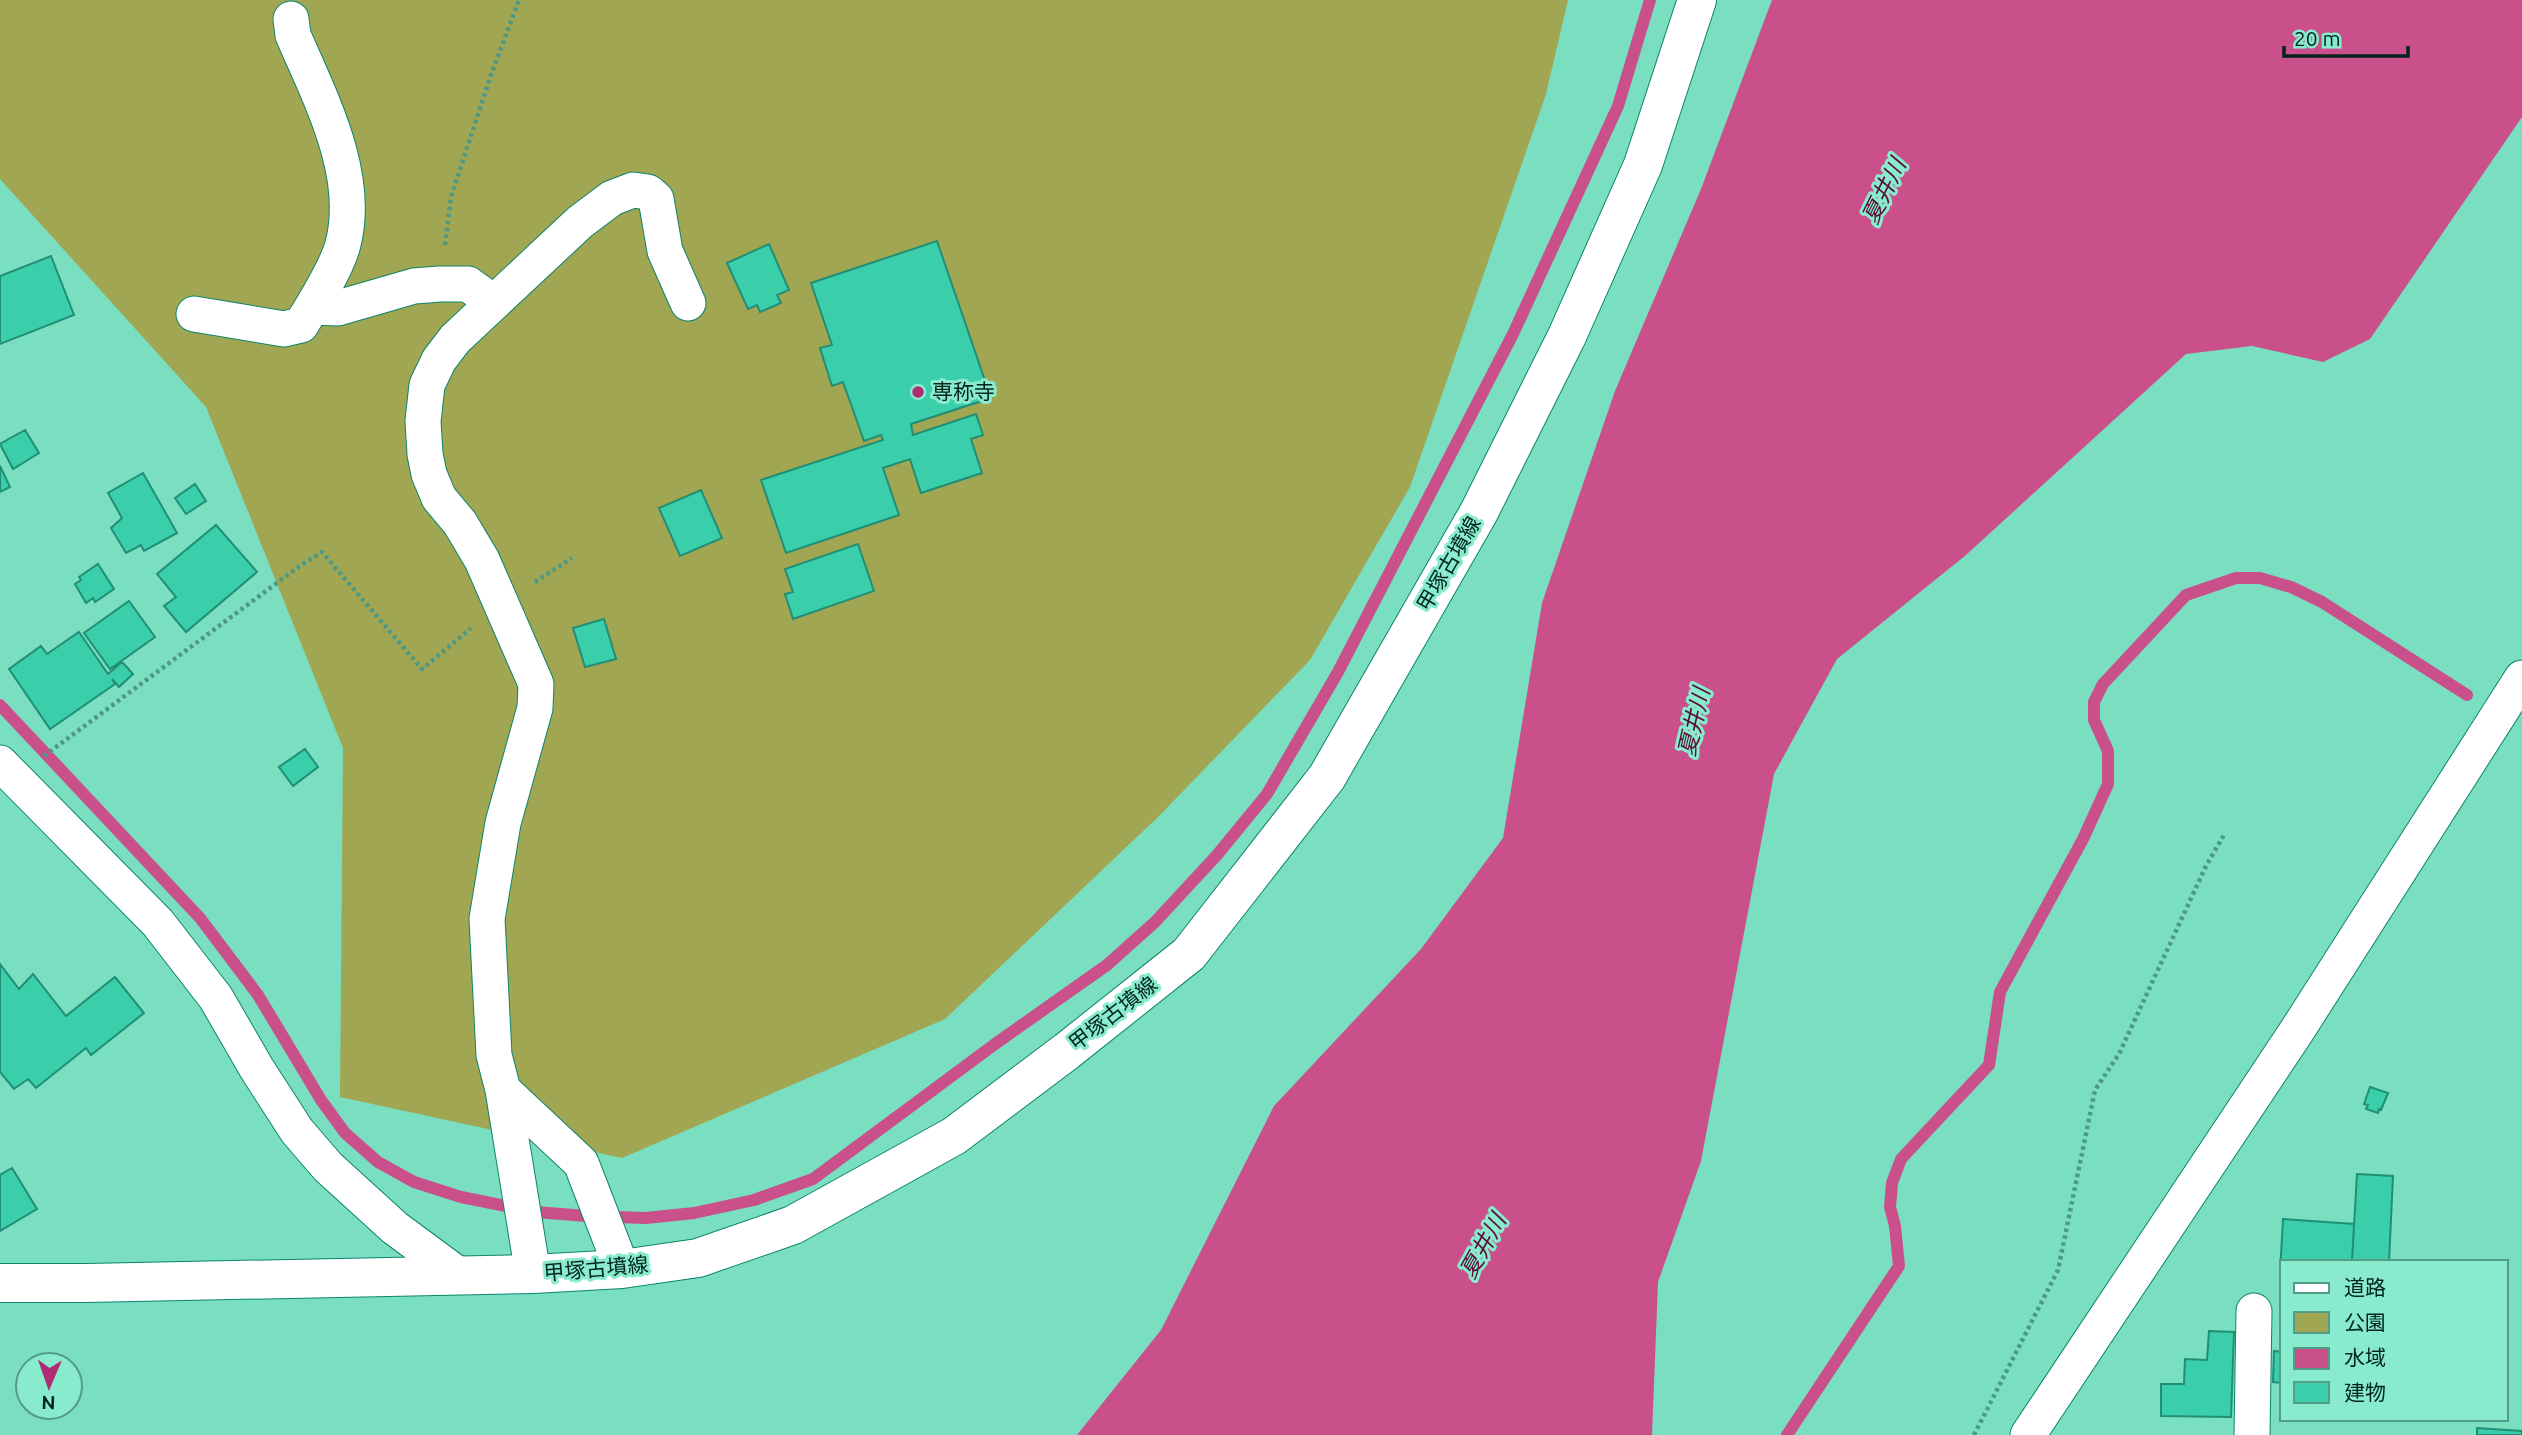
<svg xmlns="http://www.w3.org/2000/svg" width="2522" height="1435" viewBox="0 0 2522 1435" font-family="Ubuntu,'Noto Sans JP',sans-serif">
	<rect width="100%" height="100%" fill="#7adec1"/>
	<path fill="#a0a651" d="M0,0H1568L1546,94L1410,487L1310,660L1158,817L945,1019L622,1158L340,1097L343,748L206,407L0,179Z"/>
	<path fill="#ca508c" d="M1772,0H2522V117L2370,339L2323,362L2252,346L2186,354L1966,555L1837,659L1774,774L1701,1161L1658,1282L1652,1435H1077L1161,1330L1274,1106L1421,949L1503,838L1542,603L1615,391L1701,189Z"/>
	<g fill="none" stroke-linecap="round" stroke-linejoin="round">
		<path stroke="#ca508c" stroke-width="12" d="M0,705L200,918L258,995L321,1100L345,1133L378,1162L414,1182L461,1197L536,1212L586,1216L646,1218L694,1213L754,1200L813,1179L995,1044L1107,965L1155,922L1217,855L1267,794L1338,672L1513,334L1618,106L1650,0
			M1787,1435L1899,1266L1895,1226L1890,1207L1892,1183L1901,1159L1989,1065L2000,992L2083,839L2108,784V751L2094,720V702L2103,684L2186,595L2236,578H2260L2291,587L2322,602L2467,695"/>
	</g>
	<path fill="#3aceaa" stroke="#208f75" stroke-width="2" d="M937,241L991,398L911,424L913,435L976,414L983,435L971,439L982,473L921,493L910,459L883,468L899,515L786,553L761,480L883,440L881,435L864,441L843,382L832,386L820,348L832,345L811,283Z
		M769,244L789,290L777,295L781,303L760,312L757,305L748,309L727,263Z
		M51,256L74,315L0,344V276Z
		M25,430L39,453L13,469L0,444Z
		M0,466L10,487L0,492Z
		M143,473L177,533L144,551L141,545L126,553L111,528L122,518L108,493Z
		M195,484L206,501L186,514L175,498Z
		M701,490L722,538L680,556L659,508Z
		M216,525L257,572L186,632L164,606L176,597L157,574Z
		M858,544L874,591L793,619L785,594L793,592L785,569Z
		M98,564L114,589L95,602L93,598L86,603L75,584L81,580L79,577Z
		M129,601L155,637L110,669L84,633Z
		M604,619L616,659L585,667L573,628Z
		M79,632L108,674L122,662L133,674L119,687L112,679L115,684L50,729L9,669L41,646L47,654Z
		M305,749L318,767L293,786L279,767Z
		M0,964L19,989L33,974L66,1016L115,977L144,1013L91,1055L86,1048L36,1088L28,1079L14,1089L0,1072Z
		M2370,1087L2388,1093L2381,1110L2379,1109L2378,1113L2366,1109L2368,1105L2364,1104Z
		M12,1168L37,1209L0,1231V1175Z
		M2357,1174L2393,1176L2389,1262H2352Z
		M2283,1219L2354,1224L2352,1262H2282V1273L2280,1272Z
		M2209,1331L2234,1332L2231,1417L2161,1416V1384H2184L2185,1359L2207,1360Z
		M2274,1351L2282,1352V1383L2273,1382Z
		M2477,1428L2522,1431V1435H2477Z"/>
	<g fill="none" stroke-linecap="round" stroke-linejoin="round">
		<g stroke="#0c856b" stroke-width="37">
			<path id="street" d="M312,307L338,308L414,286L440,284H468L493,302
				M194,314L284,329L301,325C314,304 337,268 343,244C361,174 320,98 293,35L291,19
				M0,763L158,923L216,998L257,1069L297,1131L328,1167L395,1228L460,1276
				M503,1090L533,1274
				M622,1269L581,1163L503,1090L494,1055L487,919L503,823L535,708L536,684L482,560L460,523L439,498L429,474L425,454L423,421L427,385L439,360L455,339L580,222L612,198L633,190L648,192L656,199L665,251L688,303
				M2028,1435L2298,1029L2522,678
				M2252,1435L2254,1311"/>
		</g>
		<g stroke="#0c856b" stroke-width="40">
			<path id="secondary" d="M0,1283H87L533,1274L622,1269L698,1258L793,1225L954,1136L1067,1051L1189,954L1327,777L1479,512L1567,336L1643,165L1697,0"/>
		</g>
		<path stroke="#4e9984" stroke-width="4.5" stroke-dasharray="3.5 3.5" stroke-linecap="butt" d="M445,245L451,197L491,75L519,0
			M535,582L572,558
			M44,756L297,568L322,552L422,669L471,628
			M1974,1435L2058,1270L2095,1090L2119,1054L2206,866L2224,835"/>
		<use href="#street" stroke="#fff" stroke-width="35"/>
		<use href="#secondary" stroke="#fff" stroke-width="38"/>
	</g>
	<circle fill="#af2b72" stroke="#88ebce" stroke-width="2.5" cx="918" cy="392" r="7"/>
	<g text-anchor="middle" stroke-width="6" stroke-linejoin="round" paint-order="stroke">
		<g font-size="21" fill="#04251d" stroke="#88ebce" text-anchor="start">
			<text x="932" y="399">専称寺</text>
		</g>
		<g font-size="21" fill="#04251d" stroke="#88ebce">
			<text transform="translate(1449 564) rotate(-60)" y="7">甲塚古墳線</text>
			<text transform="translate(1113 1014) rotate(-38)" y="7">甲塚古墳線</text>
			<text transform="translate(596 1269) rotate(-5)" y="7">甲塚古墳線</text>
		</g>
		<g font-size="23" font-style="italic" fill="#5b0c38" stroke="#88ebce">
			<text transform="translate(1884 191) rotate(-64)" y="8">夏井川</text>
			<text transform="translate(1694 722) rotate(-77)" y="8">夏井川</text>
			<text transform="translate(1483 1246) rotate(-61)" y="8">夏井川</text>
		</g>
	</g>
	<rect x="2280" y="1260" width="228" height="161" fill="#88ebce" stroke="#539c87" stroke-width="2"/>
	<rect x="2294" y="1283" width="35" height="10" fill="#ffffff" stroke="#539c87" stroke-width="2"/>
	<text x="2344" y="1295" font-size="21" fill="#04251d">道路</text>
	<rect x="2294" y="1312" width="35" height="21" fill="#a0a651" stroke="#539c87" stroke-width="2"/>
	<text x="2344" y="1330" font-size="21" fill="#04251d">公園</text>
	<rect x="2294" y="1348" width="35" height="21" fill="#ca508c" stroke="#539c87" stroke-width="2"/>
	<text x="2344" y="1365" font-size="21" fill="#04251d">水域</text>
	<rect x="2294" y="1382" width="35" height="21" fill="#3aceaa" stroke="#539c87" stroke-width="2"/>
	<text x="2344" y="1400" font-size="21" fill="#04251d">建物</text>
	<g transform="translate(49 1386) rotate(182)"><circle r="33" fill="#88ebce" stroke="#539c87" stroke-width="2"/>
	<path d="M0-5L12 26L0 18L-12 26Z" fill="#af2b72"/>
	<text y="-10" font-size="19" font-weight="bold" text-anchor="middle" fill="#04251d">N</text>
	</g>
	<path d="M2284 46v10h124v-10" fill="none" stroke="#04251d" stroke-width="3.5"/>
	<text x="2294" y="46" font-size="21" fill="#04251d" stroke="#88ebce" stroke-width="5" paint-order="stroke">20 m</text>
</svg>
